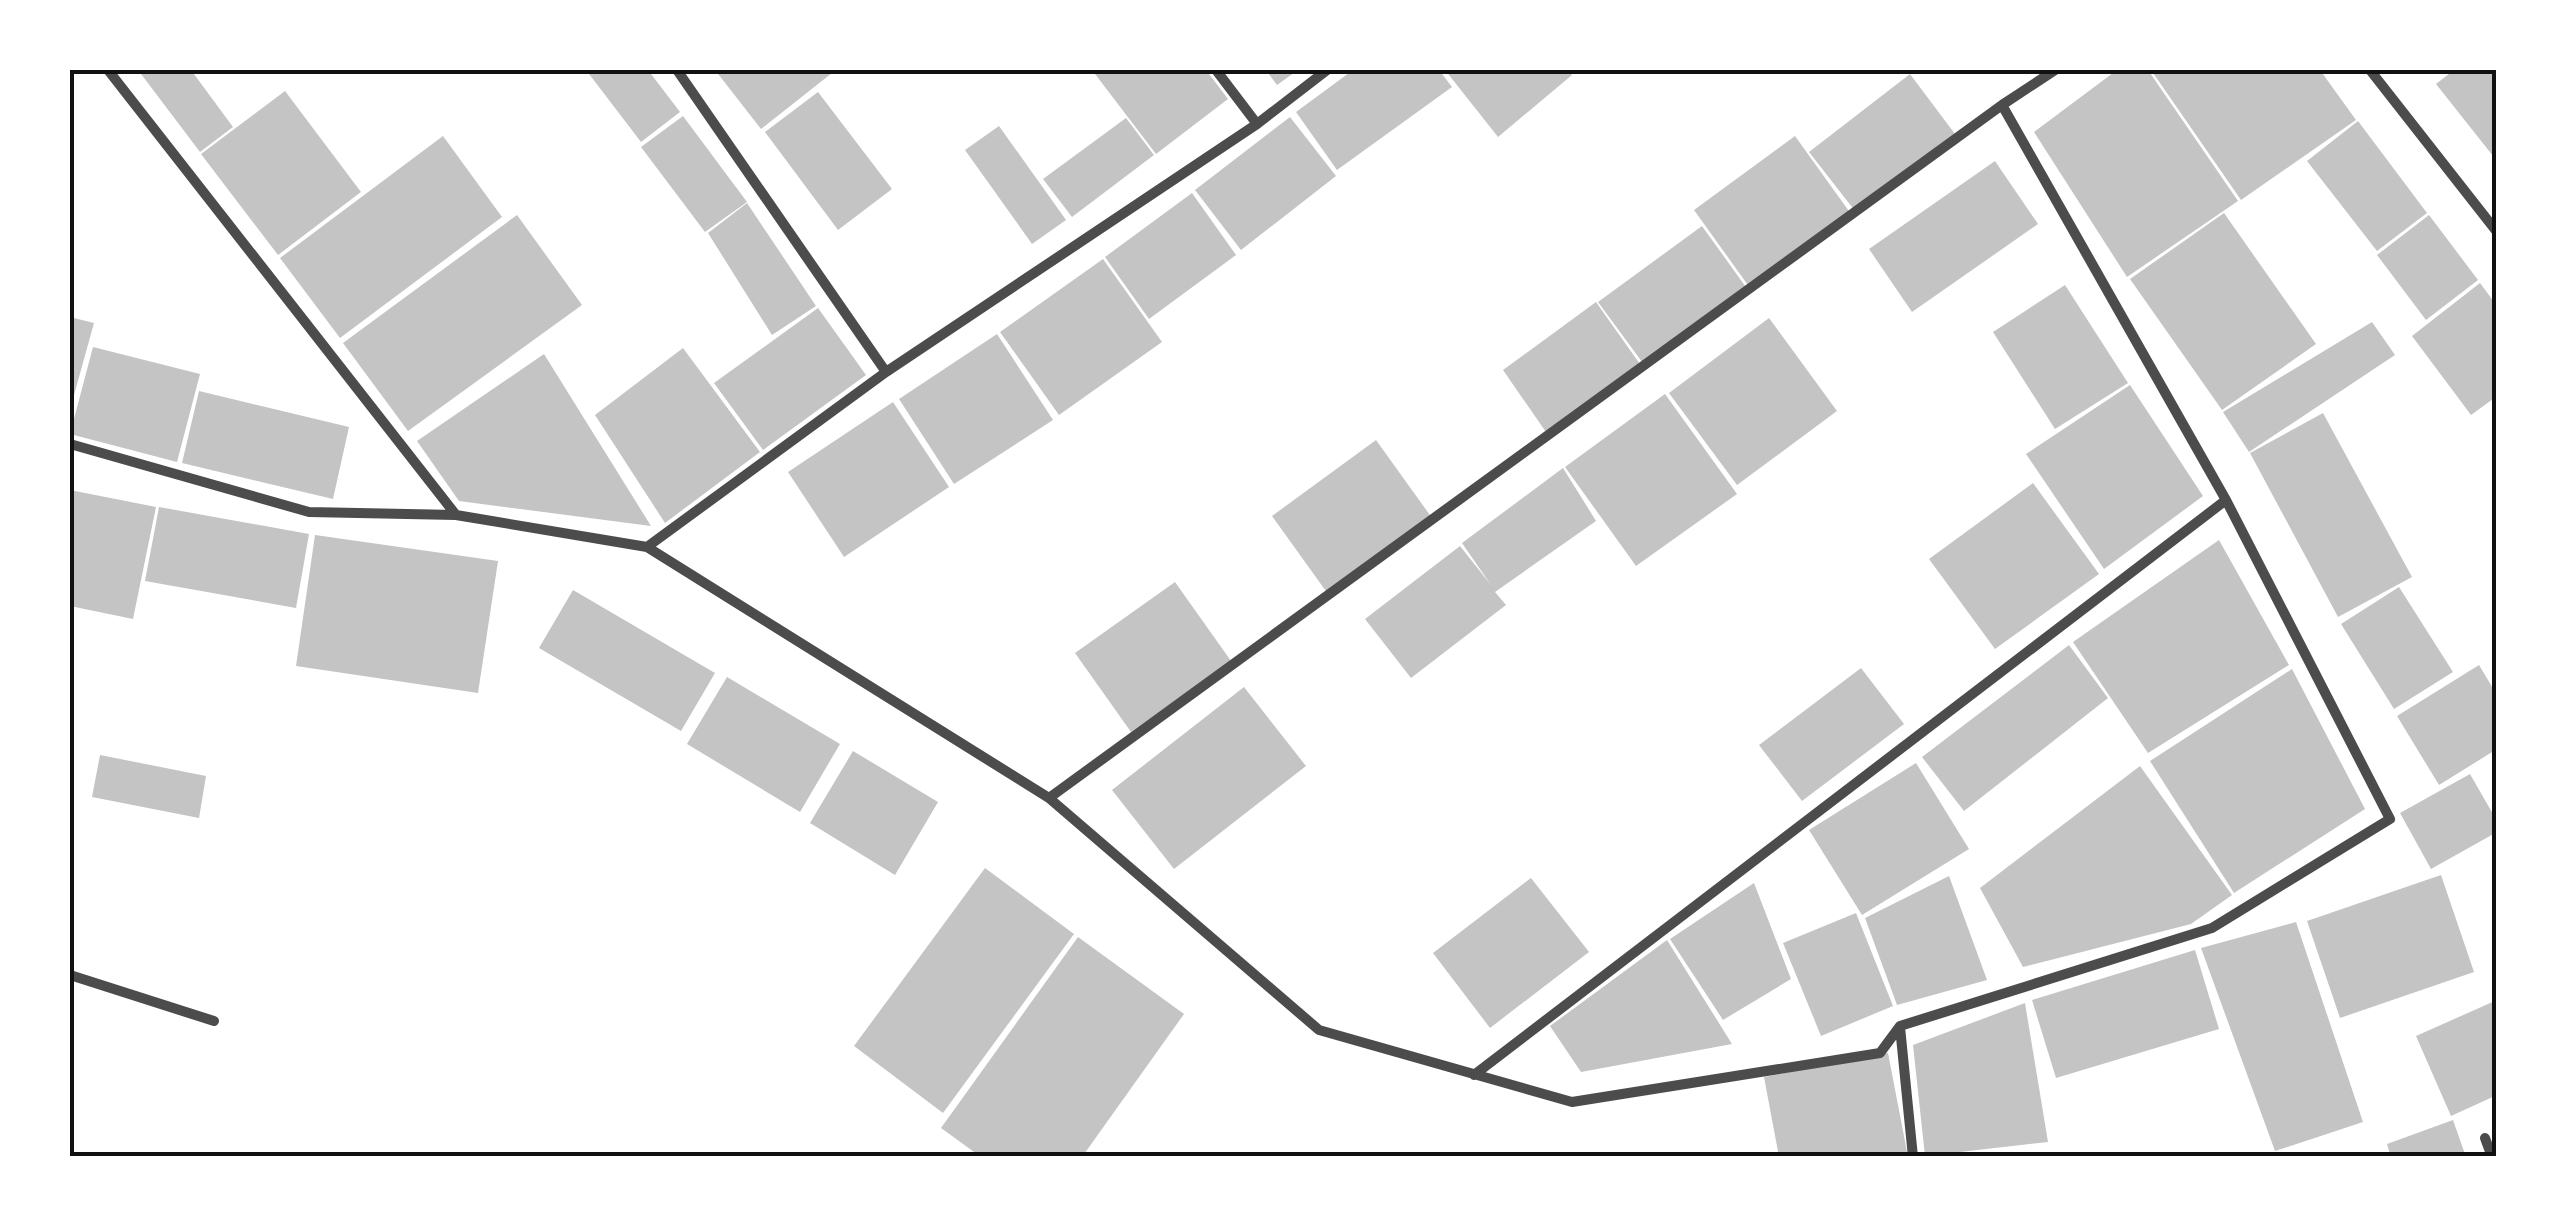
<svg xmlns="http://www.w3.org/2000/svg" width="2567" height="1227" viewBox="0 0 2567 1227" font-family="'Work Sans',sans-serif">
	<rect width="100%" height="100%" fill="#fff"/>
	<path fill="#c4c4c4" d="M138,70H191L233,127L200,152Z
		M586,70H648L680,112L641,142Z
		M715,70H829L832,73L761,129Z
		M1092,70H1206L1228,99L1156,154Z
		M1266,70H1298L1277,85Z
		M1353,70H1439L1452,87L1337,170L1296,112Z
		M1445,70H1569L1572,75L1498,137Z
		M2117,70H2148L2238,201L2127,277L2034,132Z
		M2151,70H2320L2356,120L2241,200Z
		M2454,70H2497V161L2436,84Z
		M1910,74L1955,134L1855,211L1809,152Z
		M285,91L361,192L278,255L201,154Z
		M818,92L892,189L838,230L765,132Z
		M683,116L747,202L705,232L641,147Z
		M1290,117L1336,176L1241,250L1195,190Z
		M1126,118L1154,155L1072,217L1043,179Z
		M2358,121L2427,213L2377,251L2307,161Z
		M999,126L1066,220L1032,244L965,150Z
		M443,136L502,217L340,338L280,258Z
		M1795,136L1851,214L1750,288L1694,210Z
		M1995,161L2038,224L1912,312L1869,249Z
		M1192,193L1236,255L1149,319L1105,257Z
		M747,203L816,306L772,335L708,233Z
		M2224,213L2316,344L2222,410L2130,279Z
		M517,215L582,305L408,431L343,343Z
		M2429,215L2478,280L2426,320L2377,255Z
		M1702,226L1748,290L1645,366L1598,302Z
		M1103,259L1162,342L1059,415L1000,332Z
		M2480,283L2497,306V405L2493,399L2471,415L2412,336Z
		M2065,285L2128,383L2055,429L1993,332Z
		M1596,302L1642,367L1548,435L1503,370Z
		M818,308L866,375L763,450L714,383Z
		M70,317L94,323L71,406H70Z
		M1769,318L1837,411L1737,485L1669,393Z
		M2372,322L2395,355L2249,452L2223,412Z
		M997,334L1053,420L954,484L899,399Z
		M93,347L200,374L177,462L70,434Z
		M683,348L760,452L665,523L595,415Z
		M544,354L651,526L459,501L417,441Z
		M2130,385L2203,496L2104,569L2026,454Z
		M199,391L349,427L333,499L182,463Z
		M1665,394L1737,494L1636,566L1565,467Z
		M893,402L949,487L844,557L788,472Z
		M2323,413L2412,577L2338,617L2250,453Z
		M1376,440L1432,518L1328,594L1272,516Z
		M1563,468L1596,521L1495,592L1506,605L1411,678L1365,619L1460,546L1491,585L1462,543Z
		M2033,483L2099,574L1995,649L1929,559Z
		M70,490L156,507L133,619L70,606Z
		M159,507L309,534L296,608L145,581Z
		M315,535L498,561L478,693L296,666Z
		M2219,540L2289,665L2148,753L2073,642Z
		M1175,582L1231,661L1131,732L1075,653Z
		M2399,587L2453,672L2394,709L2341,624Z
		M573,590L715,673L681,731L539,648Z
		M2069,645L2108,698L1964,811L1922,757Z
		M2479,665L2497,695V749L2439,785L2397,716Z
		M1861,668L1904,724L1802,801L1759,745Z
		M2292,669L2365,809L2234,893L2150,761Z
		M727,677L840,744L800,812L687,744Z
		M1244,687L1306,766L1174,869L1112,790Z
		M853,751L938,802L895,875L810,823Z
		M100,755L206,776L199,818L92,797Z
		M1916,763L1969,849L1862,915L1809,830Z
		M2140,766L2232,895L2191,924L2023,967L1980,888Z
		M2470,774L2497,821V832L2431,869L2400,813Z
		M985,868L1074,934L943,1113L854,1046Z
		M2441,875L2474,972L2340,1018L2307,921Z
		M1949,876L1987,980L1897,1005L1865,918Z
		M1531,878L1589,952L1490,1028L1433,953Z
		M1754,883L1791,979L1723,1020L1670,939Z
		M1856,913L1893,1006L1821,1036L1783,943Z
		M2296,922L2363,1122L2275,1151L2201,948Z
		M1078,937L1184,1014L1082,1157H981L941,1128Z
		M1667,940L1732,1044L1581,1072L1550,1026Z
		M2195,950L2219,1029L2056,1078L2032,1000Z
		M2497,1000V1095L2451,1116L2416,1036Z
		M2025,1003L2048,1142L1925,1156L1913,1045Z
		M1888,1053L1908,1157H1779L1764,1077Z
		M2453,1120L2466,1157H2391L2387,1144Z"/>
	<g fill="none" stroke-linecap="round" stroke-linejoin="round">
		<path stroke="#4c4c4c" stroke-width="10" d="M108,70L456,515
			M677,70L886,372
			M1216,70L1257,124
			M2370,70L2497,232
			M70,444L309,512L456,515L647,547L1049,798L1319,1030L1572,1102L1880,1053L1900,1026L2212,928L2390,819L2226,500L2002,105
			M647,547L886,372L1257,124L1327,70
			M1049,798L2002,105L2055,70
			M70,975L214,1021
			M1900,1027L1913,1157
			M1474,1075L2226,500
			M2485,1138L2492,1157"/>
	</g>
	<rect width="2567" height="1227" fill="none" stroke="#ffffff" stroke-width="145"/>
	<rect x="72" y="72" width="2422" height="1082" fill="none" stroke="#111" stroke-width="4"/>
</svg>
